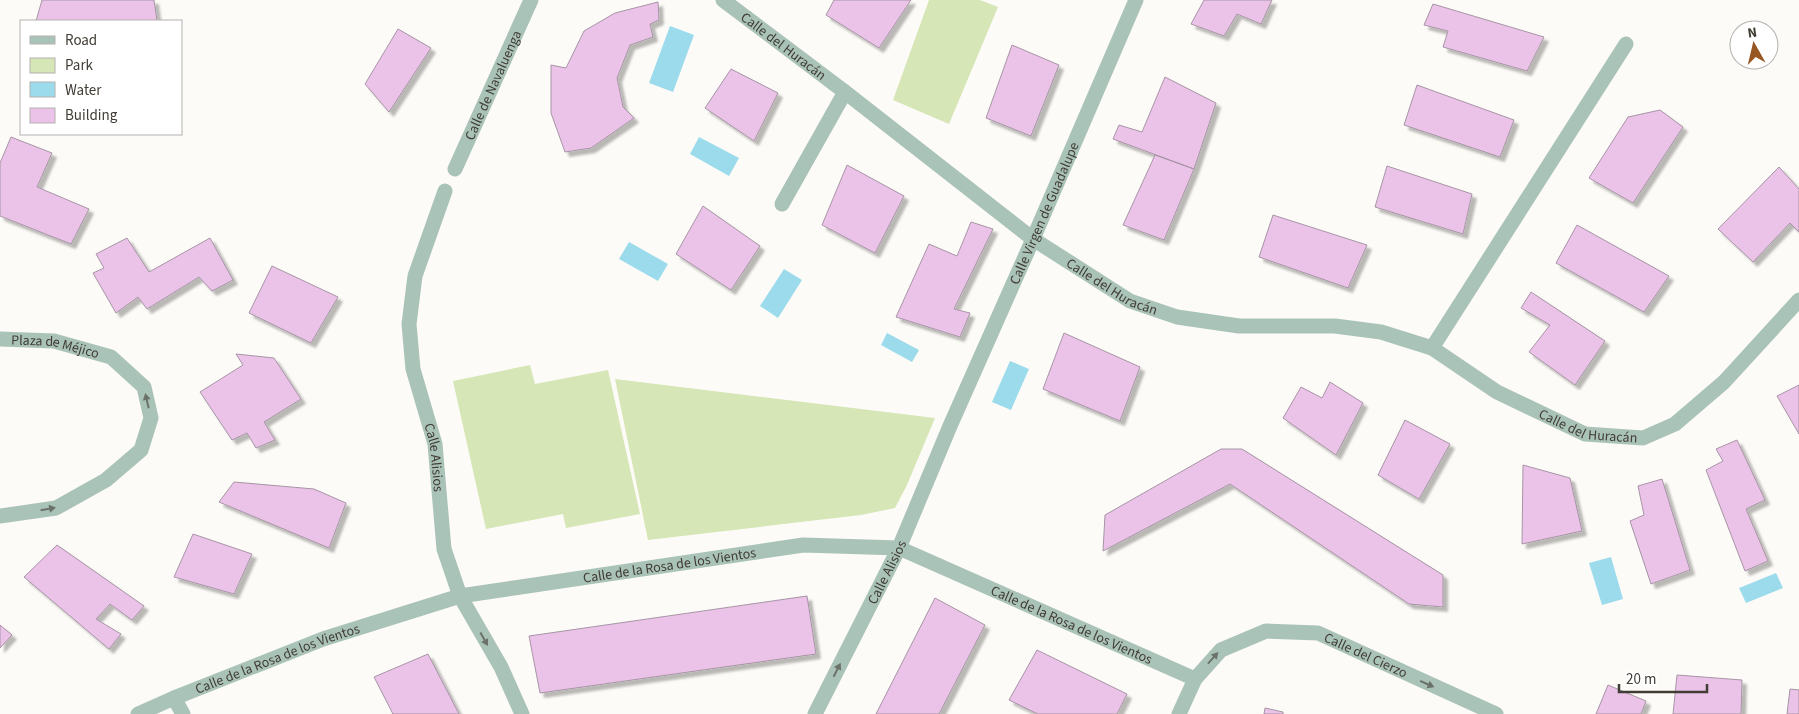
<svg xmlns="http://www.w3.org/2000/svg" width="1799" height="714" viewBox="0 0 1799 714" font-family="'Source Sans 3',sans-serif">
	<defs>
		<filter id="shadow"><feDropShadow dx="4.5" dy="4.5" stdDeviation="1" flood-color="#0004"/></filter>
	</defs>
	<rect width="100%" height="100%" fill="#fdfbf7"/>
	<path fill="#d6e6b6" d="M929,0H980L998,7L949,124L893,100Z
		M530,365L535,384L608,370L640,514L566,528L563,514L486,529L453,381Z
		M615,379L935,418L907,485L895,508L861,515L648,540Z"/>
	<path fill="#9bdbec" d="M670,26L694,35L673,92L649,83Z
		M699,137L739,158L729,176L690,154Z
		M629,242L668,264L658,281L619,259Z
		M784,269L802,280L778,318L760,306Z
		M887,333L919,350L912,362L881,345Z
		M1010,361L1029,369L1011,410L992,402Z
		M1611,557L1623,599L1602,605L1589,563Z
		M1776,573L1783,588L1746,603L1739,588Z"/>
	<path fill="#ebc2e8" stroke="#a695a5" filter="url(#shadow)" d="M42,0H154L157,21H36Z
		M834,0H911L879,48L826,15Z
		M1204,0H1272L1261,24L1237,14L1224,36L1191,24Z
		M658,2L659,20L650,24L653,37L630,45L617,78L623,107L634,118L591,148L565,152L551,113V65L566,68L584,31L615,13Z
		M1433,4L1544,37L1527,71L1443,47L1448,31L1424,25Z
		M398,29L431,48L389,112L365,84Z
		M1012,45L1059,65L1031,136L986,118Z
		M731,69L778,93L754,141L705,108Z
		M1165,77L1216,103L1194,169L1113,139L1119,125L1142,132Z
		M1417,85L1514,120L1500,157L1404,125Z
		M1660,110L1683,127L1633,203L1589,178L1628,117Z
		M11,137L52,153L37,187L89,209L71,244L0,216V163Z
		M1155,155L1194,169L1164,240L1123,225Z
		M847,165L904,196L875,253L822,225Z
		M1387,166L1472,194L1463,234L1375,207Z
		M1779,167L1799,189V232L1790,223L1753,262L1718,229Z
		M703,206L760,246L731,290L676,254Z
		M1273,215L1367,245L1348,288L1259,257Z
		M971,222L993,229L954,309L970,313L960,337L896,317L929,244L957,256Z
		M1577,225L1669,276L1644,312L1556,263Z
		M127,238L149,272L210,238L233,280L212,291L199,277L147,309L138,297L116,313L93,273L104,268L96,254Z
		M272,266L338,297L311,343L249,313Z
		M1531,292L1605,341L1575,385L1529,352L1550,325L1521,308Z
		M1064,333L1140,367L1120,421L1043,389Z
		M236,354L274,358L301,399L264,422L275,440L256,448L247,433L232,440L200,392L243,365Z
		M1330,382L1363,403L1336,455L1283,418L1301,387L1322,398Z
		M1799,385V434L1777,396Z
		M1405,420L1450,444L1419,499L1378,475Z
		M1737,440L1765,500L1746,509L1768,561L1745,571L1706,470L1723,461L1716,449Z
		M1221,449H1242L1443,575V607L1409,604L1230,484L1103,551L1105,515Z
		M1523,465L1570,478L1582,531L1522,544Z
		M1662,479L1690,570L1651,584L1630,521L1644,515L1638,486Z
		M234,482L314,489L346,503L329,548L219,502Z
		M193,534L252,554L234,594L174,577Z
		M57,545L144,606L132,620L110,604L96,619L121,634L109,649L24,577Z
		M807,596L816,654L540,693L529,636Z
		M935,598L985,625L939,714H876Z
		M0,625L12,635L0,648Z
		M1037,650L1127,694L1117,714H1038L1009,700Z
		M428,654L459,714H393L374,677Z
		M1677,675L1742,680L1741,714H1673Z
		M1608,685L1646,701L1641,714H1596Z
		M1790,689L1799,690V714H1787Z
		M1265,708L1283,712V714H1264Z"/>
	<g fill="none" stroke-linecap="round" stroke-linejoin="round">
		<g stroke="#aac3b9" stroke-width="15">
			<path id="s1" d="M723,0L845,92L1033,239L1130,301L1177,317L1239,326H1335L1381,332L1432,348L1497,392L1585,434L1643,438L1675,424L1724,382L1799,300"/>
			<path id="s2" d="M455,169L531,0"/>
			<path id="s3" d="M445,191L415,276L409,324L413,369L435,444L444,549L460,596L501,667L522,714"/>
			<path d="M782,204L845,92"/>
			<path id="s4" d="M0,339L54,341L111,357L144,387L151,418L141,450L106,480L56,508L0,516"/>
			<path d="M1432,348L1626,44"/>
			<path d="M174,698L183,714"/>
			<path id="s5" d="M138,714L174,698L323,639L460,596L803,545L899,548L1195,679"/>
			<path id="s6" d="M815,714L899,548L950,426L1033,239L1136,0"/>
			<path id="s7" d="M1179,714L1195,679L1221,650L1266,631L1318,633L1496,714"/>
		</g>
	</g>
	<defs><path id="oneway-solid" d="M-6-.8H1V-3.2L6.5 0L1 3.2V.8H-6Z" transform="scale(1.25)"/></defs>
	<g fill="#6b7269">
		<use href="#oneway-solid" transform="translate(147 401) rotate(-103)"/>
		<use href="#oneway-solid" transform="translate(48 509) rotate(-10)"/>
		<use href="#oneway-solid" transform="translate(484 639) rotate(61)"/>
		<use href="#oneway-solid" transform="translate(1213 658) rotate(-48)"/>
		<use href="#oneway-solid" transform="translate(837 670) rotate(-63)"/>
		<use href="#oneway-solid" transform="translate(1427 684) rotate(24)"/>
	</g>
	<g text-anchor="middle" stroke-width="5" stroke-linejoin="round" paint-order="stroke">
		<g font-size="14" fill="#413c34" stroke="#fff">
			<text dy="5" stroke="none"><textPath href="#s1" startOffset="76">Calle del Huracán</textPath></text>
			<text dy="5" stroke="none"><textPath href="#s2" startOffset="92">Calle de Navaluenga</textPath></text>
			<text dy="5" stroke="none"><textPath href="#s6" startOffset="551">Calle Virgen de Guadalupe</textPath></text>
			<text dy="5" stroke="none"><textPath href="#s1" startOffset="484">Calle del Huracán</textPath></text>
			<text dy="5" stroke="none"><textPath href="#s4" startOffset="56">Plaza de Méjico</textPath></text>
			<text dy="5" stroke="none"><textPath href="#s1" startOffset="992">Calle del Huracán</textPath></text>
			<text dy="5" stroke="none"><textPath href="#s3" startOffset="275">Calle Alisios</textPath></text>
			<text dy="5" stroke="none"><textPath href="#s5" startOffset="555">Calle de la Rosa de los Vientos</textPath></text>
			<text dy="5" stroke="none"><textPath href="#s6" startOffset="159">Calle Alisios</textPath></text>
			<text dy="5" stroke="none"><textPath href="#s5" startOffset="975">Calle de la Rosa de los Vientos</textPath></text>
			<text dy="5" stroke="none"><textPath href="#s7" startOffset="231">Calle del Cierzo</textPath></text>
			<text dy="5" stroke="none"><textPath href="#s5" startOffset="150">Calle de la Rosa de los Vientos</textPath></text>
		</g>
	</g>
	<rect x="20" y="20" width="162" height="115" fill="#ffffff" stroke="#b3b1ae"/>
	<rect x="30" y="36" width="25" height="8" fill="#aac3b9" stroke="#b3b1ae"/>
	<text x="65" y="45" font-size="15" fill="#413c34">Road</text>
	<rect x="30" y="58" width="25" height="15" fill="#d6e6b6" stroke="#b3b1ae"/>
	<text x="65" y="70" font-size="15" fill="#413c34">Park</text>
	<rect x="30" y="82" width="25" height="15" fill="#9bdbec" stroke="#b3b1ae"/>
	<text x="65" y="95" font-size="15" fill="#413c34">Water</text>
	<rect x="30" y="108" width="25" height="15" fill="#ebc2e8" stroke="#b3b1ae"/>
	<text x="65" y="120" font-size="15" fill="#413c34">Building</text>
	<g transform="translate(1754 45) rotate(352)"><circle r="24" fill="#ffffff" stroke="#b3b1ae"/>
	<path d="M0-4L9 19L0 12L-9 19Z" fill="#975622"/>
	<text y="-8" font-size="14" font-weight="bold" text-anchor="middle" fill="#413c34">N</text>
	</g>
	<path d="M1619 684v8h88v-8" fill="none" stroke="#413c34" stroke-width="2.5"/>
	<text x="1626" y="684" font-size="15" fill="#413c34" stroke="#ffffff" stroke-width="4" paint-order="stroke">20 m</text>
</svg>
